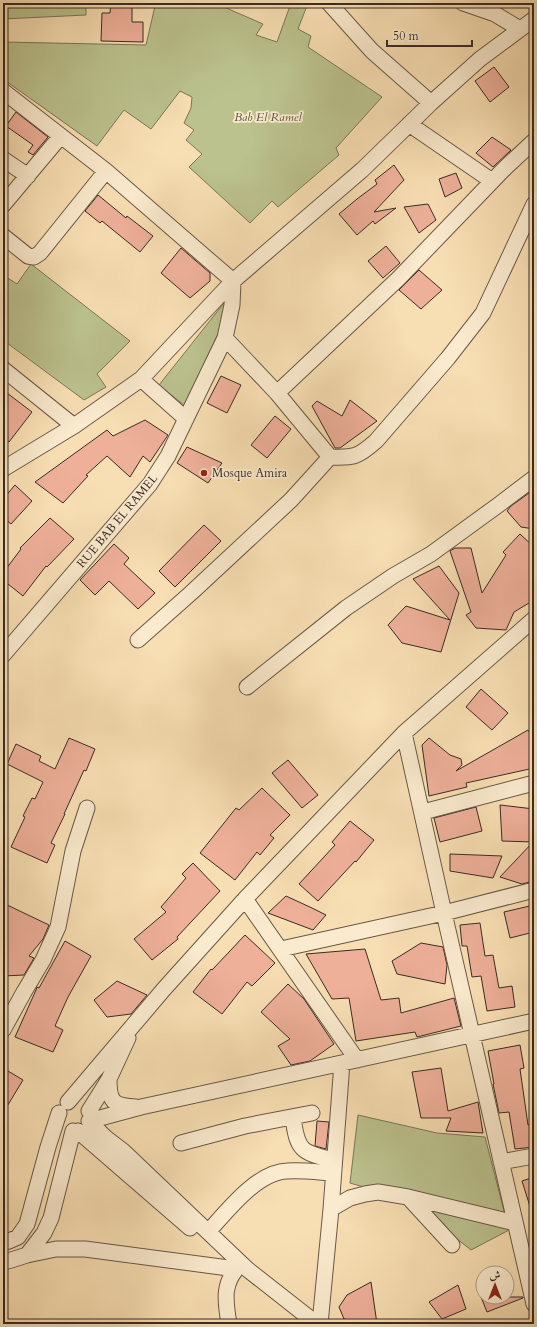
<svg xmlns="http://www.w3.org/2000/svg" width="537" height="1327" viewBox="0 0 537 1327" font-family="Cardo,Amiri,serif">
	<rect width="100%" height="100%" fill="#f8dfb3"/>
	<filter id="stains"><feTurbulence type="fractalNoise" baseFrequency=".005" numOctaves="4"/><feColorMatrix values="0 0 0 0 .2 0 0 0 0 .09 0 0 0 0 .02 0 0 0 .5 -.17"/></filter>
	<radialGradient id="worn" r=".72"><stop offset=".6" stop-color="#630" stop-opacity="0"/><stop offset="1" stop-color="#630" stop-opacity=".3"/></radialGradient>
	<path fill="#bbc28e" stroke="#7a765a" d="M5,3H86V15L3,19V5Z
		M144,3H226L224,7L263,24L256,35L277,42L291,3H308L298,29L311,36L308,47L382,97L336,148L339,155L278,207L272,201L250,223L189,167L202,154L186,140L194,130L184,123L191,108L192,97L180,91L151,129L124,110L97,146L3,79V42L146,45L155,6Z
		M31,264L130,341L97,374L106,387L84,400L3,340V275L17,284Z
		M224,303L230,307L185,406L159,385Z
		M358,1115L437,1133L485,1137L509,1230L471,1250L408,1200L350,1183Z"/>
	<path fill="#efb09a" stroke="#392b25" d="M111,3H132V22H143V42L101,41L102,13H110Z
		M494,67L509,87L490,102L475,81Z
		M16,112L48,137L33,155L28,152L33,145L6,126Z
		M492,137L511,150L493,167L476,153Z
		M394,165L404,180L374,212L396,208L375,224L373,221L357,235L339,214L357,199L377,184L375,180Z
		M456,173L462,188L445,197L439,179Z
		M98,195L126,218L127,216L153,236L140,252L102,221L100,223L85,211Z
		M428,204L436,220L419,233L404,207Z
		M386,246L400,263L383,278L368,261Z
		M181,248L210,273V281L190,298L161,273Z
		M419,270L442,290L421,309L399,290Z
		M221,376L241,385L227,413L207,403Z
		M7,393L32,412L9,442L3,438V399Z
		M350,400L377,421L340,448H335L312,406L317,401L342,416Z
		M275,416L291,429L267,458L251,445Z
		M145,420L168,435L150,462L143,456L130,477L107,456L86,475L88,476L63,503L35,482L107,430L113,436Z
		M187,447L222,463L208,483L177,463Z
		M15,485L32,501L11,524L3,517V499Z
		M529,493L534,496V529L521,527L507,511L511,506Z
		M50,518L74,539L47,567L46,566L23,596L3,580V573L21,549L20,548Z
		M204,525L221,541L175,587L159,571Z
		M520,534L534,547V600L514,612L506,630L476,628L466,615L471,612L450,551L455,548H471L482,593L506,555L503,552Z
		M114,544L129,558L124,564L155,593L138,609L109,581L95,595L80,580Z
		M439,566L459,593L441,652L402,643L388,625L406,606L450,620L413,579Z
		M481,689L508,713L492,730L466,707Z
		M528,730L534,739V768L466,783L467,787L429,796L422,745L429,738L450,755L461,759L462,765L456,771Z
		M69,738L95,749L86,771L84,770L64,814H65L51,843L55,845L47,863L11,847L25,817L23,816L32,798L35,799L43,782L7,764L16,744L41,756L39,761L55,769Z
		M288,760L318,795L302,808L272,773Z
		M262,788L290,815L270,835L274,838L260,855L257,852L235,880L200,853L236,808L239,810Z
		M500,805L534,809V881L522,884L500,877L533,842L502,841Z
		M476,807L482,831L440,842L434,818Z
		M350,821L374,840L356,862L355,861L318,901L299,884L335,845L332,842Z
		M450,854L502,856L493,878L450,871Z
		M193,863L220,891L177,937L178,939L152,960L134,939L166,912L161,907L186,878L182,874Z
		M286,896L312,908L326,915L313,930L268,913Z
		M3,903L49,925L43,939L29,956L34,958L24,975L3,976Z
		M534,905V932L510,938L504,912Z
		M480,923L485,956L493,955L499,988L512,986L515,1007L487,1011L481,976L472,977L467,946H462L460,925Z
		M245,935L275,963L252,986L247,982L222,1014L193,992L211,969L212,970Z
		M65,941L91,956L68,997L55,1026L63,1030L53,1052L15,1037L36,990L37,987L39,988Z
		M421,943L443,947L447,965L445,984L397,974L392,961Z
		M365,949L381,1000L399,998L401,1013L454,998L461,1026L417,1037L415,1032L356,1041L349,998L332,999L306,954Z
		M117,981L147,995L131,1014L107,1017L94,1000Z
		M288,984L304,999L334,1044L310,1061L291,1065L278,1046L290,1039L261,1012Z
		M520,1045L524,1068L520,1069L528,1125L534,1124V1147L515,1149L509,1112L499,1113L493,1084H494L488,1051Z
		M3,1068L23,1080L3,1113Z
		M441,1068L448,1111L478,1102L483,1133L446,1131L451,1118H421L412,1072Z
		M317,1121L329,1122L326,1149L315,1146Z
		M534,1177V1213H532L522,1181Z
		M371,1282L377,1324L344,1319L339,1307L347,1295Z
		M458,1285L466,1309L442,1319L429,1302Z
		M481,1297H523V1298L487,1312Z"/>
	<g fill="none" stroke-linecap="round" stroke-linejoin="round">
		<g stroke="#695848" stroke-width="17">
			<path id="minor" d="M329,3L372,51L431,103
				M463,3L495,14L520,29
				M3,91L106,171L233,281L141,379L74,426L3,469
				M409,124L492,181
				M3,159L28,176
				M3,205L60,137
				M3,236L28,256L34,257L40,253L106,171
				M225,338L277,393L398,279L505,168L534,141
				M3,369L74,426
				M141,379L186,419
				M277,393L330,457C354,458 358,457 376,441L448,358L483,313L534,204
				M138,640L191,593L291,500L330,457
				M3,655L150,484L168,456L225,338L232,305L233,281L362,170L431,103L480,59L534,19
				M247,687L346,608L393,576L431,554L497,506L534,478
				M404,733L444,913L534,1304
				M423,812L534,783
				M245,899L357,1060
				M281,949L444,913L534,890
				M3,1030L24,992L43,960L58,927L73,851L87,808
				M109,1079C109,1102 113,1106 136,1107
				M68,1102L164,989L245,899L404,733L534,619
				M89,1111L109,1079L128,1038
				M293,1117C297,1150 301,1153 334,1160
				M89,1121L141,1107L534,1021
				M89,1121L106,1138L123,1151L247,1269L317,1324
				M78,1131L190,1228
				M181,1143L245,1126L312,1113
				M501,1162L534,1156
				M408,1197L452,1245
				M331,1209L350,1198L365,1194L378,1192L408,1197L515,1223
				M208,1232C227,1211 257,1172 287,1171C302,1170 318,1172 333,1173
				M3,1242L9,1241L18,1237L27,1224L48,1147L59,1113
				M27,1255L56,1249H85L236,1269
				M3,1260L8,1261L27,1255L44,1233L51,1218L73,1131
				M229,1324C225,1300 222,1282 241,1264
				M320,1324L331,1209L342,1063"/>
		</g>
		<use href="#minor" stroke="#faeace" stroke-width="15"/>
	</g>
	<circle fill="#8f2418" stroke="#faeace" stroke-width="1.5" cx="204" cy="473" r="4"/>
	<g text-anchor="middle" stroke-width="3.5" stroke-linejoin="round" paint-order="stroke">
		<g font-size="12" font-style="italic" fill="#5a513f" stroke="#faeace">
			<text x="268" y="121">Bab El Ramel</text>
		</g>
		<g font-size="12" fill="#392b25" stroke="#faeace" text-anchor="start">
			<text x="212" y="477">Mosque Amira</text>
		</g>
		<g font-size="12" fill="#392b25" stroke="#faeace">
			<text transform="translate(117 521) rotate(-50)" y="4">RUE BAB EL RAMEL</text>
		</g>
	</g>
	<rect width="537" height="1327" fill="none" stroke="#f8dfb3" stroke-width="16"/>
	<rect x="4" y="4" width="529" height="1319" fill="none" stroke="#392b25" stroke-width="2"/>
	<rect x="8" y="8" width="521" height="1311" fill="none" stroke="#392b25"/>
	<g transform="translate(495 1285)"><circle r="19" fill="#faeace" stroke="#ad9e8a"/>
	<path d="M0-3L7 15L0 10L-7 15Z" fill="#8f2418"/>
	<text y="-6" font-size="11" font-weight="bold" text-anchor="middle" fill="#392b25">ش</text>
	</g>
	<path d="M387 40v6h85v-6" fill="none" stroke="#392b25" stroke-width="2"/>
	<text x="393" y="40" font-size="12" fill="#392b25" stroke="#faeace" stroke-width="3" paint-order="stroke">50 m</text>
	<rect width="100%" height="100%" filter="url(#stains)"/>
	<rect width="100%" height="100%" fill="url(#worn)"/>
</svg>
